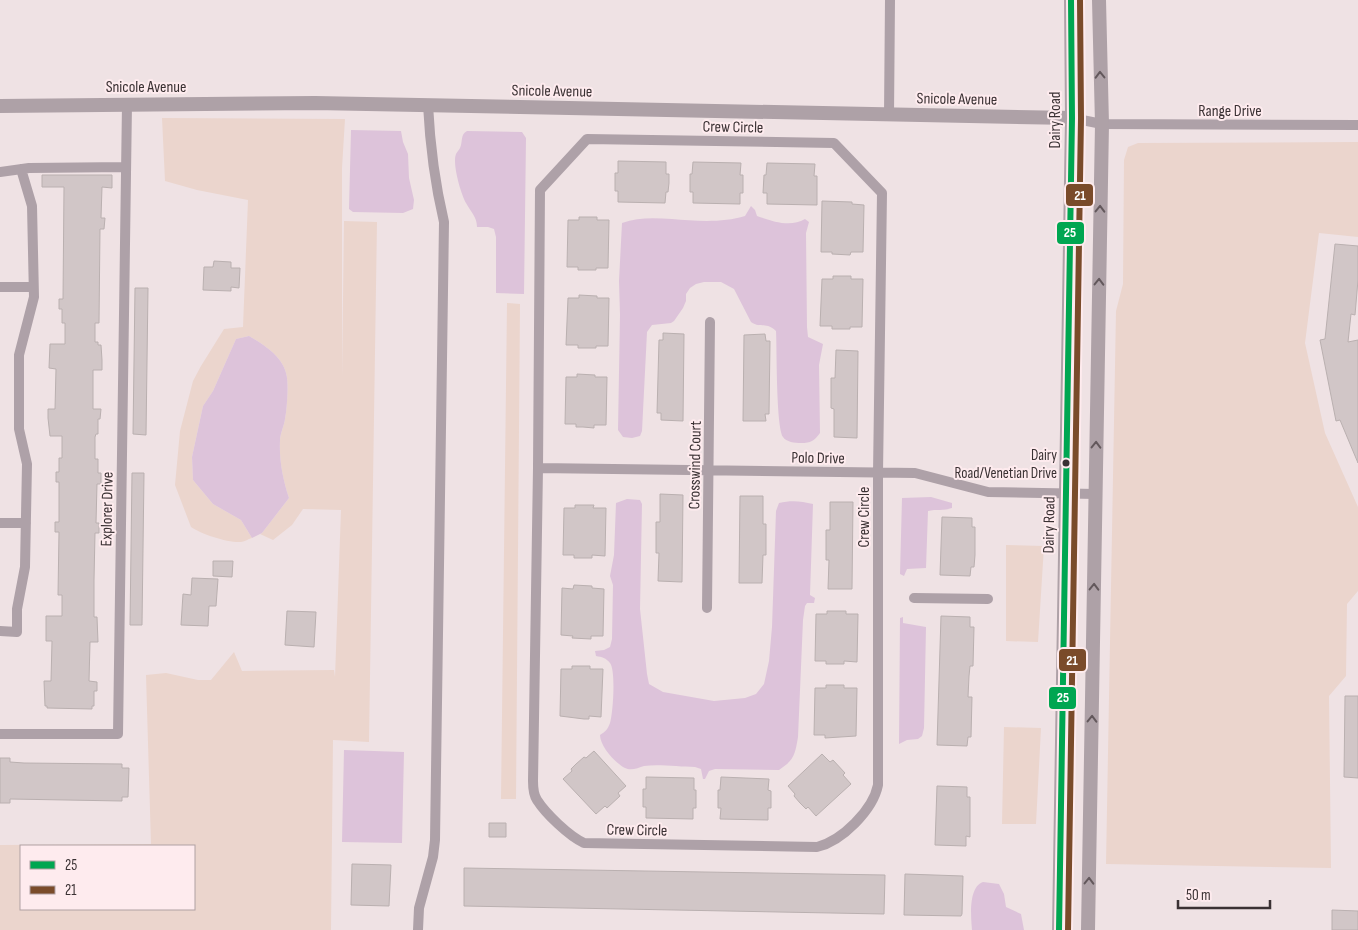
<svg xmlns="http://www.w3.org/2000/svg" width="1358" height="930" viewBox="0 0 1358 930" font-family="'Sofia Sans Condensed',sans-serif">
	<rect width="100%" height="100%" fill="#efe2e4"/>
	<path fill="#ebd5cd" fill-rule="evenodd" d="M162,118L345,119L342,168V379L344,221L377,222L369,742L333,740L331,930H0V845L151,844L146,675L166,673L198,680H211L234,652L242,671L334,670L335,677L341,510L303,509L292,525L273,540L260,534L262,533L289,498C283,480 279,460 280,441C280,434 284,426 285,419C287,409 289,382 286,373C282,356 263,344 249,336L236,339L213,391L203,406L192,457L193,480L213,504L241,520L252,538C248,539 244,542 241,542C228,543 201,534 191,527L175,485L180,431L193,381L201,366L224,329L243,327L248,200L197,190L165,181ZM21,846H194V909H21Z
		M1358,142V237L1319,233L1305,343L1325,433L1358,507V591L1347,604L1346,676L1329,696L1331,868L1106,864L1116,311L1123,284L1124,160L1128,147L1138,143Z
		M507,303L520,304L516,799H501Z
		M1006,545L1044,546L1038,642L1006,641Z
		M1004,727L1041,728L1036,824H1002Z"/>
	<path fill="#ddc3da" d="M351,130L401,131L403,142L408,154L409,178L414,200L413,209L403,213L353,212L349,209Z
		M467,131L522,132L526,138L524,294L496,293V237L494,229L488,227H477C477,217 471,212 466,203C461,194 452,164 456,154C457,152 459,150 460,148C463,141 460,135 467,131Z
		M751,206L755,210L757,216C772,221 790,228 805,219L809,222L806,233L807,327L808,337L823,344L819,365L820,433C814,441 811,443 801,443C795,443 786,442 783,437C776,425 777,349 776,331C765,321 761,329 751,322L734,289L721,282H704L696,284L690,288L686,294V301L683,308L674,321L671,323L652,325L647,332L642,431L640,436L632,438L623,437L618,430L620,315L619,281L622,223C638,217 655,218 672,219C695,221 723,223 745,216Z
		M249,336C263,344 282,356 286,373C289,382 287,409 285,419C284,426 280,434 280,441C279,460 283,480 289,498L262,533L252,538L241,520L213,504L193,480L192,457L203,406L213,391L236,339Z
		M931,497L952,503V508C944,511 936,509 928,511L926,568L907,569L904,576L900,574L902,498Z
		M627,499L640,500L642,504L640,609L647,674L649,684L663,692L714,701L745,698L756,694L764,684L769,661L772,627L776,511L779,503C791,500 801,501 813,504L810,595L815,598L814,603H807L805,606L803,620L798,737C795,755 794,760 779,770L715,769L709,771L705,779H703L701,769L695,767C680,767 659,764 644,766C638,768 631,771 625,768C615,763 600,746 600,735C605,732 608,729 610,723C613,713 616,671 610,663C606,658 602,657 596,656L595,651L604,650L610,647L612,639L613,585L610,576L614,555L616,503Z
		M903,617V623L926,627L924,728L922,736L918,739L907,740L899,744L900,618Z
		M344,750L404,752L402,843L342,842Z
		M983,882L999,884L1004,894L1006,907L1021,914L1024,930H972C971,918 968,887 983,882Z"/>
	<path fill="#d1c6c7" stroke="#bab0b0" d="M618,161L666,162V174H669V183L668,192H666L665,203L618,202V191H615V173H618Z
		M693,162L741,163L740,175H743V193H740V204L693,203V192H690V174H692Z
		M767,163L815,164L814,176H817V205L767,204V193H763L764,175H766Z
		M42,175H112V188L102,187L101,218H105L104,229H100L99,323H95V342H98V345H101L102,360V370H93V409H101L100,419H98V434H96L95,437V459H98V473H101V484H97L96,523H99V533H95L94,580V617H97L98,642H90L89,681L97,682V691H94V706H92V709L47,708V706H45L44,681H51L52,641H46V616H62V595H58L59,532H55V522H59V482H56V472H59V458H62V436H50L48,418V409H55L56,369L49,368L50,344H65V323H62V309H59V299H63L64,187H42Z
		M822,201L852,202V204L864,205L863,252H851L850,255L832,254V252H821Z
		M579,217H597V220H609L608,268H596V270H578V267H567L568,220H579Z
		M1335,244L1358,246V280L1355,315L1351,314L1348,342L1358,340V463L1340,420L1336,421L1320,340L1325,339Z
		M214,261L231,262V268H240L239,288L231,287V291L203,290L204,267H213Z
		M833,276H851V279H863L862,327H850V329H832V326H820L822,279H833Z
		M135,288H148L146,435L133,434Z
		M579,295L597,296V298H609L608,346H596V348H578V345H566L568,298H579Z
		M663,333L684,334L683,421L661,420V413H657L659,340H663Z
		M765,334L766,341H770L769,414H765L766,421H743L744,335Z
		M836,350L858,351L857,438L834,437V409L831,408V378H835Z
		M577,374L595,375V377H607L606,425H594V428L583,427H576V424H565L566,377H577Z
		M132,473H144L142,625H130Z
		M660,494L683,495L682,582L658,581L659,553H656V522H660Z
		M740,496H763V524H766V555H763L762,583H739Z
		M830,502H853L852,589H828L829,560H826V530H830Z
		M575,505H594L593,508H606L605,556L592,555V558H574V555H563L564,508H575Z
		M942,517L972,518V527H975V555L974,567H971L970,576L940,575Z
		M213,561H233L232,577L213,576Z
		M192,578L218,579L216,606H209L208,626L181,625L183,594L191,595Z
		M574,585L592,586V588L604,589L603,636H591V639L572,638L573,636L561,635L562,588L573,589Z
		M287,611L316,612L314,647L285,645Z
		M827,611H846V614H858L857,662L844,661V664H826V661H815L816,614H827Z
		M941,616L970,617V627H974L973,666H970L969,676L968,697H972L971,737H968L967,746L937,745Z
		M572,666H590V669H603L601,717L589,716V719H584L560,716L561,669H572Z
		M826,685H844V688H857L856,736L825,738V735H814L815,688H826Z
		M1345,696H1358V778L1344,777Z
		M594,751L626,786L618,793L620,796L607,808L605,806L596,814L563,779L572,771L571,769L576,764L584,757L586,758Z
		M822,754L830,762L833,760L845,773L843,775L851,784L816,816L808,807L806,809L800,803L794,796L795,794L788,786Z
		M0,758H10V762L24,763L122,764V768H129L128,797H122V801L10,799V803H0Z
		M646,777L694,778V790H696V808H693V819L646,818V807H643V789H646Z
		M721,777L769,779L768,790L771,791V808H768V820L720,819L721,808H718V790H720Z
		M937,786L967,787V797H970V837L966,836V846L935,845Z
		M489,823H506V837H489Z
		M352,864L391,865L389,906L351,905Z
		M464,868L885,875L884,914L464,906Z
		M905,874L963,876L962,914L961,916L904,915Z
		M1332,910L1358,911V930H1332Z"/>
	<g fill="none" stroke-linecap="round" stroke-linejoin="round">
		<path stroke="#aea1a8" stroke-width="10" d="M889,115L890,0
			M1072,118L1102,124L1358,125
			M587,139L834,143L882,193L878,473V785C873,810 842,841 817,847L584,843C569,836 546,814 537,800C533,794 533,787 533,781L538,468L540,190Z
			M0,172L29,168L126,167
			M0,287H33
			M538,468L915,473L988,492L1096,494
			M0,523H26
			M914,598L988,599
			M707,608L710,322
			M0,631L17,632V609L25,567L27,464L19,429V355L34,297L32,206L21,169
			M0,734H118L127,104
			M418,930L419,908L433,857L435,840L444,222C435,184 430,145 428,105"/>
		<path stroke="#aea1a7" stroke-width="14" d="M0,106L315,103L1072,118
			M1059,930L1072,118L1071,0
			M1088,930L1102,124L1099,0"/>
		<g stroke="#feebee" stroke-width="10">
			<path id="bus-1" d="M1059,930L1072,118L1071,0"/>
		</g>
		<g stroke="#feebee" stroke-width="10">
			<path id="bus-2" d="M1068,930L1081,118L1080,0"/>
		</g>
		<use href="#bus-1" stroke="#00a651" stroke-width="6"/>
		<use href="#bus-2" stroke="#7a4b2a" stroke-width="6"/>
	</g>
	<defs><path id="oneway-chevron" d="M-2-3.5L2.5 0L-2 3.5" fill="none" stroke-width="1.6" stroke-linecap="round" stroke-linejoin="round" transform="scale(1.25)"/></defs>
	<g stroke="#63585c">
		<use href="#oneway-chevron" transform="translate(1100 75) rotate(-91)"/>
		<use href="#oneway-chevron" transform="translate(1100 209) rotate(-89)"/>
		<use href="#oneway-chevron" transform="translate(1099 282) rotate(-89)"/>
		<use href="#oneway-chevron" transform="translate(1096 445) rotate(-89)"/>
		<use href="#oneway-chevron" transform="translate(1094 587) rotate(-89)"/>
		<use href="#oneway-chevron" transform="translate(1092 719) rotate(-89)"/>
		<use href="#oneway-chevron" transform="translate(1089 881) rotate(-89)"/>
	</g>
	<circle fill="#3a3133" stroke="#feebee" stroke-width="2" cx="1066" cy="463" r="4.5"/>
	<g text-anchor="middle" stroke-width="4" stroke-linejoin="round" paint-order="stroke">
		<g font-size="15" fill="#3a3133" stroke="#feebee" text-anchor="end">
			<text x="1057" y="460">Dairy<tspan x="1057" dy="18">Road/Venetian Drive</tspan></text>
		</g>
		<g font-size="16" fill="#3a3133" stroke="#feebee">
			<text x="146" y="92">Snicole Avenue</text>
			<text transform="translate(552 90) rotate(1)" y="6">Snicole Avenue</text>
			<text transform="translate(957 98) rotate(1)" y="6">Snicole Avenue</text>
			<text x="1230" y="116">Range Drive</text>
			<text transform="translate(1054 120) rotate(-90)" y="6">Dairy Road</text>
			<text transform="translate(733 126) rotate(1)" y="6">Crew Circle</text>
			<text transform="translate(818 457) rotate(1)" y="6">Polo Drive</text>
			<text transform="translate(694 465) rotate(-89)" y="6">Crosswind Court</text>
			<text transform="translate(106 509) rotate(-89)" y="6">Explorer Drive</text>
			<text transform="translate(863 517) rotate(-90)" y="6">Crew Circle</text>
			<text transform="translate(1048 525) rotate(-89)" y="6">Dairy Road</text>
			<text transform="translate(637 829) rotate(1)" y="6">Crew Circle</text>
		</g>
	</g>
	<g stroke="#feebee" stroke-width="2">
		<rect x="1065" y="183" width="29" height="24" rx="5" fill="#7a4b2a"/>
		<rect x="1056" y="221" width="29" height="24" rx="5" fill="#00a651"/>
		<rect x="1058" y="648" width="29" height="24" rx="5" fill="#7a4b2a"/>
		<rect x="1048" y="686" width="29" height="24" rx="5" fill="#00a651"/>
	</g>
	<g font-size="14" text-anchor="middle" font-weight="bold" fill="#fff">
		<text x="1080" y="200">21</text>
		<text x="1070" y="237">25</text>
		<text x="1072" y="665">21</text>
		<text x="1063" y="702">25</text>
	</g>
	<rect x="20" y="845" width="175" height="65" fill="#feebee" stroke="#b0a1a3"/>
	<rect x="30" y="861" width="25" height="8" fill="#00a651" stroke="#b0a1a3"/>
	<text x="65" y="870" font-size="15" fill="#3a3133">25</text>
	<rect x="30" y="886" width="25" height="8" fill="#7a4b2a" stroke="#b0a1a3"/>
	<text x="65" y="895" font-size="15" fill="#3a3133">21</text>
	<path d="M1178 900v8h92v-8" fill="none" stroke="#3a3133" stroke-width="2.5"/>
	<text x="1186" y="900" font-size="15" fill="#3a3133" stroke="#feebee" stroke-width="4" paint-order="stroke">50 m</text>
</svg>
